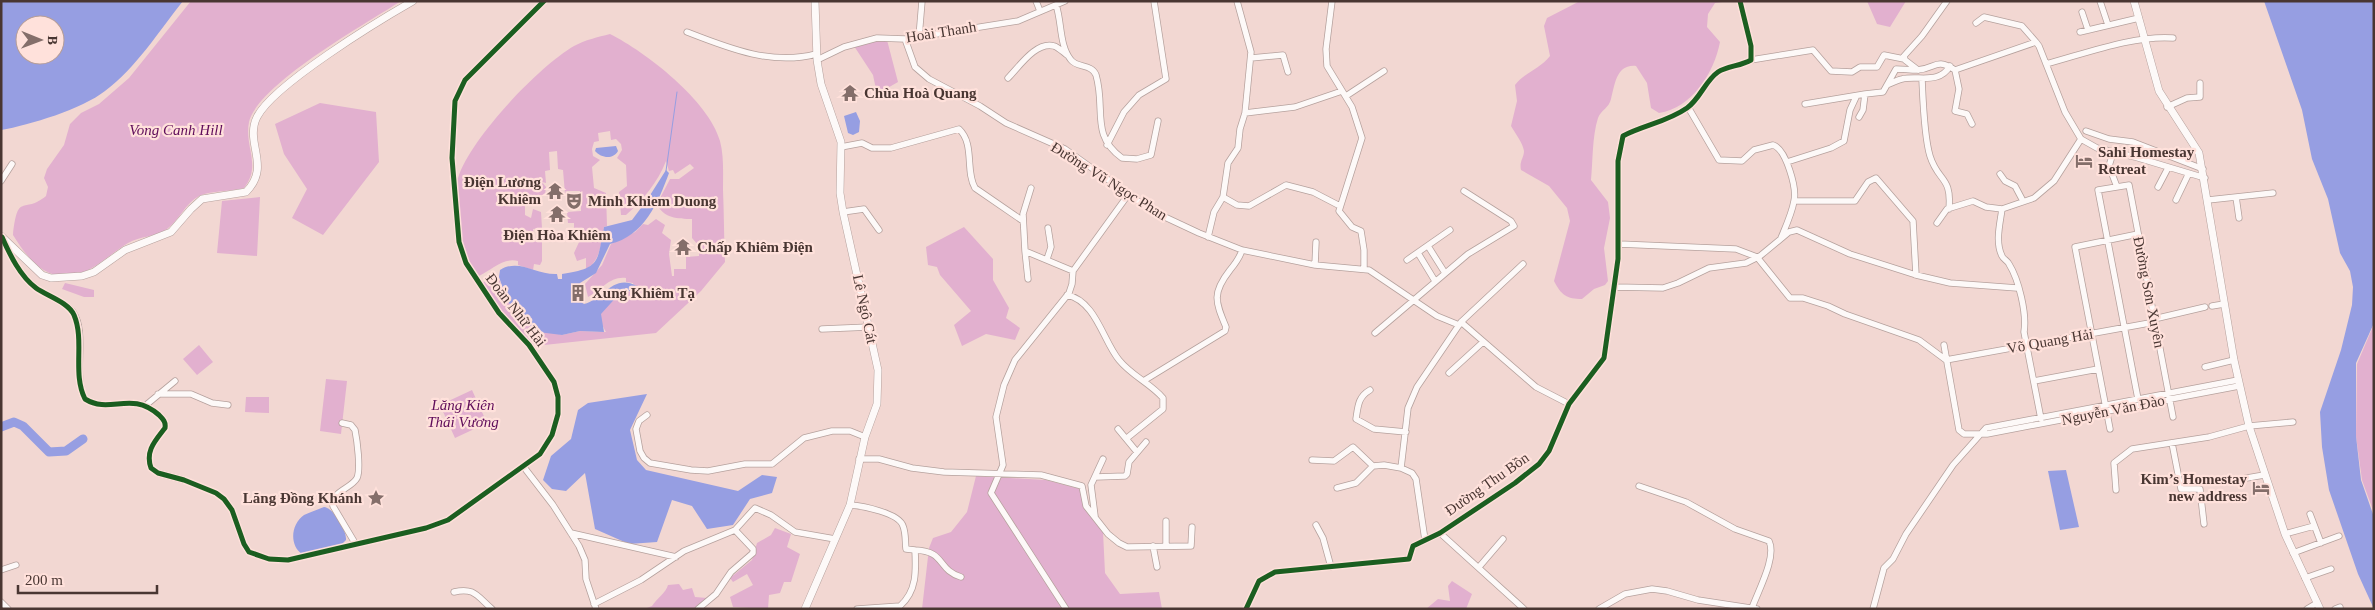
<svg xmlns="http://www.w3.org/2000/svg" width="2375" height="610" viewBox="0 0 2375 610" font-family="Georgia,serif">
	<rect width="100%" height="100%" fill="#f2d7d2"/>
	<path fill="#e2b0cf" d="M191,1H401C367,23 258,84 249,122C244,146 262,166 244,188C229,192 213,190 199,196C185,204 179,220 167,229C156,237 140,236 128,243C115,251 103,262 90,269C53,289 31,264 13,235C18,191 23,215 46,196L48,187L44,178L47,169L64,145L70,124L81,113L99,104L129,78Z
		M1580,1H1729L1715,3L1708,14L1707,27L1720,42C1714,73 1692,108 1659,113L1651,108L1647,83L1636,66C1616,64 1615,85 1611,99C1609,108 1601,110 1598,118C1592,137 1593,160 1591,180L1608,202L1610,218L1604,248L1608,281L1605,285L1594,289L1582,299C1567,299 1561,295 1554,281L1570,221L1567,208L1549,186L1521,170C1519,161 1524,158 1524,151C1523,143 1515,133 1511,126L1517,101L1515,85C1525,72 1540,69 1550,56L1544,26L1547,18Z
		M1867,1H1906L1890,27L1877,24Z
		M610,34C646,52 709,101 720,141C724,156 723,174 723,190C724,214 724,238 725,262L701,291L656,333L535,346C513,329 498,306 482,283L497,274L507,300L528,325L562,335L580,331L606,332C604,328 600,322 600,317C600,303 624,292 635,290L633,283L626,282V278C610,276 601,290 588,297L585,284L602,265L611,244L635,232L643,224L648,225L656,219L665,225L662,233L671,240L669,254L672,276H674V269H686V257L699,256V246L692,238V219C678,219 663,218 657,204L670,179H679L694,168L690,164L675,174L673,170L669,171L666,161C658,182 643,200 626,215H621L619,192L627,186L626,165L617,158L622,150L621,144L616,139L611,140L610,131L598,133L599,141L594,142L592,149L593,156L600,160L592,167L594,188L606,193L607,226L604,227C601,242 601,261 586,269V258L577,261L574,253L580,240L584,237V228H574V223H568L567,212L581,211L580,191H567L565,194L563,170L558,169L557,151L549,152L550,170L545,171L546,183L542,182L546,187L545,195H533L525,199V215L531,218L533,209L541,212L542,228L533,229L534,238H542V261L540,265L534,264L533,270L518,265V261C504,257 491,270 479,276C474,270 467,261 464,254C461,244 455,187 458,178C470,139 538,67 574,46C585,40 598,37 610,34Z
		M873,40H887L898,82L877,94L873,75L854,46Z
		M320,103L376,112L379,162L323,235L292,218L307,189L284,154L275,124Z
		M260,197L257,256L217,253L222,201Z
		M964,227L993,259V280L1009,308L1006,318L1020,328L1015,340L986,334L962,346L954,325L971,311L940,275L937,267L928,265L926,247Z
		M65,283L94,290V297H84L62,289Z
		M2374,324V513L2362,480L2356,436L2357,364Z
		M199,345L213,362L197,375L183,359Z
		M326,379L347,381L341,434L320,431Z
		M472,390L487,423L455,438L440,405Z
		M246,397H269V413L245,412Z
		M976,476L1046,480L1080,489L1084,506L1103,532L1105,573L1120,594L1159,592L1162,609H922L929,548L933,538L951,532L967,512Z
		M775,528L791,534L787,547L800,554L791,582H784L780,593L769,595L768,609L733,607L730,597L753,585L747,574L733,582L730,578L752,560L757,543L771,535Z
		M1452,581L1472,594L1466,609H1426L1438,599L1450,601L1448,586Z
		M679,584L683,590L692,588L695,597L707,598L693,609H644L652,606C657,598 666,593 668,585Z"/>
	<path fill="#969ee2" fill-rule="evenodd" d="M1,1H183C159,31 136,68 105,91C82,109 30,125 1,130ZM25,25H55V55H25Z
		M2264,1H2374V323L2356,363V436L2361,480L2374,517V609L2358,574L2329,490L2322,447L2320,412L2341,350L2352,305L2353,287L2350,271L2340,253L2328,199L2312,159L2302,110Z
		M856,112L860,121L859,132L853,135L848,133L844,116Z
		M616,146L618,151C613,160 601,158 595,151L596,148Z
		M666,170L669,173C658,203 644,236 610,244L596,273L580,283L579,286L573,287L574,300H578L584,304C604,299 613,273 637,286L635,290L620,293L601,314L604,332L580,331L562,335L538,332L518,316L507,300L499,277L500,270C519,258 536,275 557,274L558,279H562V274C601,268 597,262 604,227L632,220L647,200Z
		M647,394L630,430L637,460L646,470L738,491L762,475L777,477L772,493L750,499L733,525L707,529L692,506L672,500L657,542L629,544L595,529L585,473L566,491L552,489L543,480L551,456L571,439L578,410L588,403Z
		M2066,470L2079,527L2060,530L2048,471Z
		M324,507C334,508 347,531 346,540L342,544L302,554C289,545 291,524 304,515C310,512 317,510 324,507Z"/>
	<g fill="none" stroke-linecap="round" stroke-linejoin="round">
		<path stroke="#969ee2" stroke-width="1" d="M666,171L677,92"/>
		<path stroke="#969ee2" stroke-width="9" d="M1,427L14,422L23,426L49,452L66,451L83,439"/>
		<g stroke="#b5a19d" stroke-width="7">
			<path id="minor" d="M1036,1L1040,11
				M1332,1L1326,49L1327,66L1352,107L1362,138L1339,211L1352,227L1361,231L1364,250V268
				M2100,1L2108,25
				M1056,5C1062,22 1059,45 1071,60C1077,68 1092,64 1096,75C1106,109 1090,135 1122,158L1137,159L1151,155L1158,121
				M2082,12L2088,30
				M1976,23L1984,17L2022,26L2036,42
				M687,32C728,48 772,66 816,54
				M2080,32L2139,18
				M919,37L922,1
				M905,39L915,67L929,79L980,106L1006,123L1065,149L1152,211L1199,233L1242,250L1315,265L1369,270L1437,316L1459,325L1461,322L1536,387L1569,404
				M1251,58L1283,55L1288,72
				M817,60L844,47L877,38L905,39L1018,21L1065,1
				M1751,60L1813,50L1831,71L1852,72L1860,67H1877L1884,55L1904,59
				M2046,64C2084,54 2134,35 2173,38
				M1918,70L1905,60L1904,56L1922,36L1947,1
				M1955,70L1959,89L1955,111L1967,114L1972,124
				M1008,78C1019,67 1036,41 1054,46C1058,47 1063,52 1067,55
				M1922,79C1923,100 1924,136 1930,156C1938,182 1952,176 1949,209
				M1887,85C1892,83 1897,80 1902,79C1918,75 1939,85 1950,66
				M1346,96L1384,71
				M1805,104L1865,94
				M1688,107L1719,160L1742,161L1754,150L1773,145C1786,149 1797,188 1794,201C1792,213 1786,226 1781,238
				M2167,107L2187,98L2200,97V83
				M1245,113L1295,107L1342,91
				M1859,117L1863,110L1865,94L1883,92L1896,69C1903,69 1910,70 1917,70C1936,69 1935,57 1955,70L2036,42L2039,46L2065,112L2081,139L2097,148L2135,157L2205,178
				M2086,131L2109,139L2133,142L2203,169
				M1107,145L1124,112L1139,95L1166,79L1154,1
				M841,147L862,143L872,148H891L959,129C975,144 965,171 975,188L1023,221
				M2113,153L2109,166L2117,187
				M1787,162L1831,148L1844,141L1850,110L1856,97
				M2000,174L2005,181L2015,186L2023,201
				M1,181L12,164
				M2158,187L2168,168
				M1031,188L1023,214L1025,251L1073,271
				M1223,197L1237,205L1249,206L1286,185L1313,192L1340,206
				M2236,197L2239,218
				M2176,200L2188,175
				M2208,200L2273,193
				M1794,201H1855L1868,182L1876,178L1913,221L1916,275
				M2002,209C2000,224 1995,242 2002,256C2003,259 2008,261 2009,264C2019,280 2027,314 2024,332L2041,419
				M843,212L864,209L879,230
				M1937,223L1947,209L1973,201L1986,207L2002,209L2034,198L2054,181L2081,139
				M1208,237L1214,212L1223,197L1228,163L1238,148L1240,129L1245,113L1251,52L1237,1
				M3,239C11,257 21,278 38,289C48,296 65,302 73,312C88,334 72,374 85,399C111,415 130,390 159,415C163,419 166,422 165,428C155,441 145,451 151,468L158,473L184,480L216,493L224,499L232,510L244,544L249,552L269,559L288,560L426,528L448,520L540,454L552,435L558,414V397L554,382L529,345L499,313L466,263L459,242L452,158L455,101L465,80L544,1
				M1619,244L1736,249L1757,257L1790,298H1803L1828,306L1845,314L1919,340L1946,360L2155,322
				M1428,246L1445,273
				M1025,251L1028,279
				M1418,253L1435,281
				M1047,259L1051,247L1048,228
				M1407,260L1450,230
				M1315,265L1316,242
				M1615,287L1663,288L1678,283L1709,268L1746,263L1760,256L1789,232L1797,230L1850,254L1916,275L1950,283L2017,288
				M1067,295C1096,301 1103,341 1119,360C1132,376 1150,383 1163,398V409L1127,438
				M2212,306L2224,304
				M2154,319L2205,307
				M1461,322L1523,264
				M822,329L869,327
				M1375,333L1468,254L1514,226L1511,221L1464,191
				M1944,345L1959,430L1964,434H1987L2239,386
				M2205,367L2234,360
				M1449,373L1483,342
				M1145,380L1225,331L1226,327C1215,301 1212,293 1230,270C1235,264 1240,257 1242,250
				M2034,381L2098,369
				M1370,390C1358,397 1358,406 1356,419L1374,429L1406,432
				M158,394H191L212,403L228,405
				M2138,399L2098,190L2129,185L2173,417
				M146,405L175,381
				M647,415L639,421L636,429L640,451L644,458L650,463L691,470L708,471L745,464H772L804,438L832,431H850L865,437
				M342,423L351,425L355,430C357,440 361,469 357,478C351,489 331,491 333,506L355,543
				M1118,429L1137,452
				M2110,429L2075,247L2138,234
				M2172,443L2181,489H2200L2204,524
				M859,459H879L912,468L944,472L1041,475L1082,486L1086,506L1108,534L1119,543L1127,547L1191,546L1192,527
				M1312,460L1334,461L1353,447L1373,466
				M523,466L553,505L579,546L585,560L586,579L596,609
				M1401,468L1412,473L1416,479L1425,540
				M1096,477L1125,476L1127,474L1129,462L1146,442
				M2224,482L2264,475
				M1639,486L1686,502L1735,529L1769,541C1777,557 1758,591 1752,608
				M1337,488L1356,483L1373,466L1384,465L1401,468L1408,408L1417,387L1459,325
				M2116,490L2114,463L2132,449L2209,437L2249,426L2293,422
				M850,505C863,506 899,513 903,526C906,533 905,542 906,549L915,550C916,571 917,591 900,606L857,609
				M2310,514L2321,543
				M1095,516L1091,485L1103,459
				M1316,525L1323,538L1331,567
				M571,533L676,557
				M1440,533L1524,609
				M2285,534L2314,526
				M1153,546L1157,567
				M1166,546V521
				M915,550C946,551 937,570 961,577
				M2293,553L2339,536
				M1479,567L1503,539
				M1,570L16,565
				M2305,578L2331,569
				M454,592C474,587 477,596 492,609
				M1,602L8,609
				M594,604L641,580L684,551L735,530L755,508L771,515L795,532L835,539
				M698,609L716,594L731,572L753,553V549L735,530
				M1066,609L991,493L1003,465L996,417L1004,385L1015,360L1069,293L1072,284L1073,271L1128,195
				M1246,609L1259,581L1275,572L1409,559L1413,546L1440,533L1515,483L1539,464L1549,451L1569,404L1604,358L1618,259V161L1623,136C1644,125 1667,122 1687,108C1700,99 1705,81 1718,72C1727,66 1741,66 1751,60V46L1740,1
				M1599,609L1625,594L1652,589L1667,591L1698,600L1757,609
				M1873,609L1884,568L1893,559L1906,534L1953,465L1986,428L2238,380
				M2307,609L2317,603
				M2335,609L2340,607"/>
		</g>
		<g stroke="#b5a19d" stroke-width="8">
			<path id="tertiary" d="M2134,1L2159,91L2199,153L2234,360L2249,426L2285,534L2320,609
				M1,236L42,275L51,278L82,276L94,272L125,250L171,232L191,209L202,199L246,192C272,166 244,143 257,117C273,85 378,21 413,1
				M805,609L850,505L865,437L877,404L878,370L843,212L840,193L841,142L821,84L817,60L815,1"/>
		</g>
		<use href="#minor" stroke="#fdf9f8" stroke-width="5.5"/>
		<use href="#tertiary" stroke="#fdf9f8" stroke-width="7"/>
		<g stroke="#ffe1db" stroke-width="8">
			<path id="cycleway" d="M2,237C10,255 20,276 36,288C47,296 68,302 74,315C85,341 72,373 85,399C111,415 130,390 159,415C163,419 166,422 165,428C155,441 145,451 151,468L158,473L184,480L216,493L224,499L232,510L244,544L249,552L269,559L288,560L426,528L448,520L540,454L552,435L558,414V397L554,382L529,345L499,313L466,263L459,242L452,158L455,101L465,80L544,1
				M1246,609L1259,581L1275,572L1409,559L1413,546L1440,533L1515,483L1539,464L1549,451L1569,404L1604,358L1618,259V161L1623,136C1644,125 1667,122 1687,108C1700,99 1705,81 1718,72C1727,66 1741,66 1751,60V46L1740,1"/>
		</g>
		<use href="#cycleway" stroke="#1b5e20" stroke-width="5"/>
	</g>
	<defs>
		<g id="temple-bare" transform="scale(1.35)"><path d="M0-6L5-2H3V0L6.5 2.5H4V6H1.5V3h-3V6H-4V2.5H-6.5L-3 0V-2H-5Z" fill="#846e6a" stroke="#ffe1db" stroke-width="2.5" paint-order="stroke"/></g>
		<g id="hotel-bare" transform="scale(1.35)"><path d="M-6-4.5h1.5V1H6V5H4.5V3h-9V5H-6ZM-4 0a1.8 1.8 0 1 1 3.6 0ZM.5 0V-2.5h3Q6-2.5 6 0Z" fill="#846e6a" stroke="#ffe1db" stroke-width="2.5" paint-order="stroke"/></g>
		<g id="theatre-bare" transform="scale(1.35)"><path d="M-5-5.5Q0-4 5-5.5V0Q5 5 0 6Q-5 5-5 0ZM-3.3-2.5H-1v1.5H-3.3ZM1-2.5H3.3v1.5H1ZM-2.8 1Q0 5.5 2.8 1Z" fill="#846e6a" stroke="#ffe1db" stroke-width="2.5" paint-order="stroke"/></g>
		<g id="building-bare" transform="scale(1.35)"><path d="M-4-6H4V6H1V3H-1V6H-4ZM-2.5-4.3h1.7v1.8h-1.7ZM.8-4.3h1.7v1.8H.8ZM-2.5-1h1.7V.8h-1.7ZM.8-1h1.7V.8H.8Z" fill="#846e6a" stroke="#ffe1db" stroke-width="2.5" paint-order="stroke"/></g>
		<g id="sight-bare" transform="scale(1.35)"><path d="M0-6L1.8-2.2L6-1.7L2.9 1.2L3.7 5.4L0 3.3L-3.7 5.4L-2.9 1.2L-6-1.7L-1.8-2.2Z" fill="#846e6a" stroke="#ffe1db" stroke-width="2.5" paint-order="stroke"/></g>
	</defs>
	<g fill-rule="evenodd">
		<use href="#temple-bare" x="850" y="93"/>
		<use href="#hotel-bare" x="2084" y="161"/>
		<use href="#temple-bare" x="555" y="191"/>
		<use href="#theatre-bare" x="574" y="201"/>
		<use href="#temple-bare" x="557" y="214"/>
		<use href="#temple-bare" x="683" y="247"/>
		<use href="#building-bare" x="578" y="293"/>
		<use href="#hotel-bare" x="2261" y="488"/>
		<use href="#sight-bare" x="376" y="498"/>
	</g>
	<g text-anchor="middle" stroke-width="4.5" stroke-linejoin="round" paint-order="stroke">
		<g font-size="15" fill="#493632" stroke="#ffe1db">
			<text transform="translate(941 32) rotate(-9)" y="5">Hoài Thanh</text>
			<text transform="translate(1109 181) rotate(32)" y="5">Đường Vũ Ngọc Phan</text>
			<text transform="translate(2149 292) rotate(79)" y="5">Đường Sơn Xuyên</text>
			<text transform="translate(865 309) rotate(78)" y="5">Lê Ngô Cát</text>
			<text transform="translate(516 310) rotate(52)" y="5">Đoàn Nhữ Hài</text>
			<text transform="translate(2050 341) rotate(-10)" y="5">Võ Quang Hải</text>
			<text transform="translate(2113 410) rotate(-11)" y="5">Nguyễn Văn Đào</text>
			<text transform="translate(1487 484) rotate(-35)" y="5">Đường Thu Bồn</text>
		</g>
		<g font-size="15" font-weight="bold" fill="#493632" stroke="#ffe1db" text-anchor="start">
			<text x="864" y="98">Chùa Hoà Quang</text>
			<text x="2098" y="157">Sahi Homestay<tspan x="2098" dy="17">Retreat</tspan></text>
			<text x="541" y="187" text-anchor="end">Điện Lương<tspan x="541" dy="17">Khiêm</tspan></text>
			<text x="588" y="206">Minh Khiem Duong</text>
			<text x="557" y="240" text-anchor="middle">Điện Hòa Khiêm</text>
			<text x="697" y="252">Chấp Khiêm Điện</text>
			<text x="592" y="298">Xung Khiêm Tạ</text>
			<text x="2247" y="484" text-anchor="end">Kim’s Homestay<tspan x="2247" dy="17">new address</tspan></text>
			<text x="362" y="503" text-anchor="end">Lăng Đồng Khánh</text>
		</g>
		<g font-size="15" font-style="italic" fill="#5f0c5a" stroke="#ffe1db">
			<text x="176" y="135">Vong Canh Hill</text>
			<text x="463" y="410">Lăng Kiên<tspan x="463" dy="17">Thái Vương</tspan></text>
		</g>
	</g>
	<rect width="2375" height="610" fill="none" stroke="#493632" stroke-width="5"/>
	<g transform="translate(40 40) rotate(91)"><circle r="24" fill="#ffe1db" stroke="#b69d97"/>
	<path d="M0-4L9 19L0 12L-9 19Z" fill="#846e6a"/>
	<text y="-8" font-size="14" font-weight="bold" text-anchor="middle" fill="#493632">B</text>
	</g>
	<path d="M18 585v8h139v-8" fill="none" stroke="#493632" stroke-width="2.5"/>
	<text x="25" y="585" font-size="15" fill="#493632" stroke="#ffe1db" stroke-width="4" paint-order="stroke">200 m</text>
</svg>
